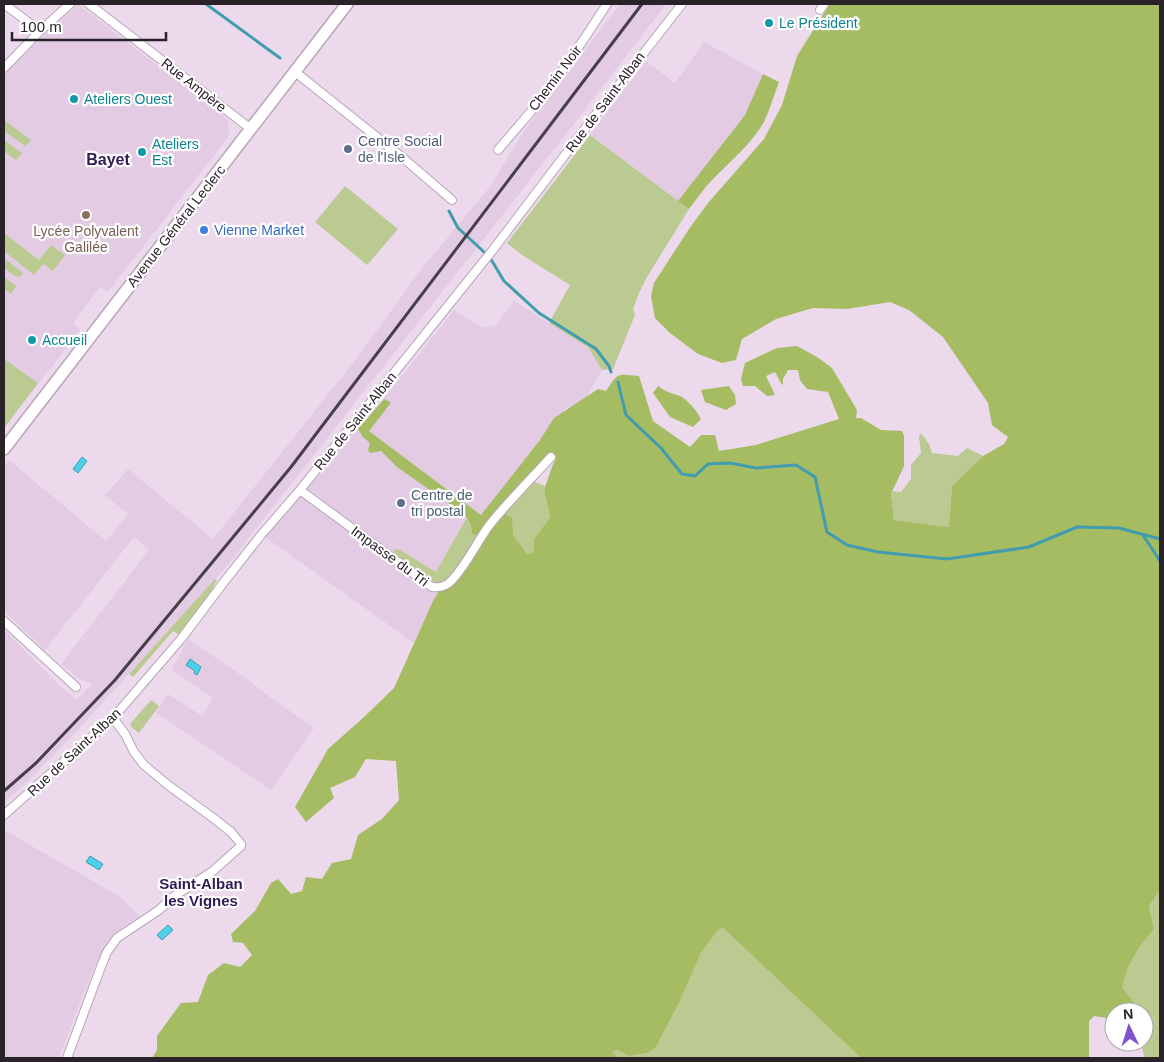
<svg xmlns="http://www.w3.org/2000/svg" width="1164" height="1062" viewBox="0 0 1164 1062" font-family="Arial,sans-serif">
	<rect width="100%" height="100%" fill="#ecd9ec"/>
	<path fill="#e4cbe4" d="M78,4L228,120L229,136L108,292L100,287L73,323L80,330L4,428V74Z
		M620,4H666L574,124L226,567L75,733L28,781L4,802V630L60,686L77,700L92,684L80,679L61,664L149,550L134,537L45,650L4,611V466L9,460L106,541L128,514L105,495L128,469L213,539L353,363L423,267L489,188L526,128Z
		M704,42L763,74L745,115L678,201L590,135L646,61L675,83Z
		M514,301L588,347L602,370L577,413L566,407L452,564L439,591L433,601L414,643L265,537L322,472L381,402L454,310L483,328L496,325Z
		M188,639L250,681L267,695L314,728L271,790L155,712L168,694L202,716L213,698L172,670Z
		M4,830L119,896L140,917L124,926L115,934L107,943L97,961L87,985L59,1058H4Z"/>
	<path fill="#baca91" d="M4,120L31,140L25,146L4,131Z
		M590,135L689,209L647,277L639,293L633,309L635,315L613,369L602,370L588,347L549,323L570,285L522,255L507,243Z
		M4,140L22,153L16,160L4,151Z
		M345,186L398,229L367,265L315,222Z
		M4,233L39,260L51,245L65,255L53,271L43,264L34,275L4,251Z
		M4,258L23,273L20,277L15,276L4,268Z
		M4,277L16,286L11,294L4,289Z
		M4,359L38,383L4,428Z
		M921,433L929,444L932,453L958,456L967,448L983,456L952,486L949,527L894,520L891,494L892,491L901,492L911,479V465L921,453L919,437Z
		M534,482L545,486L544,490L550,517L534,539V552L527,554L512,535V519L504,513Z
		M466,519L480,534L451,579C446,584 439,585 431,583L394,553V549L400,550L436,572Z
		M215,579L217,580L213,587V589L182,633L178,634L173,631L133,677L129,674Z
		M151,700L159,706L139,733L130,726L131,723Z
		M1160,890V1058H1145L1140,1042H1144V1019L1150,1017L1135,1004L1122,987L1127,970L1138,949L1154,929L1149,906Z
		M723,928L861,1058H619L611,1052L617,1050L629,1056L648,1053L656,1047L680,1001L701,953L718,930Z"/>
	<path fill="#a6bc63" d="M830,4H1160V890L1149,906L1154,929L1138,949L1127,970L1122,987L1135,1004L1149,1011L1150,1017L1144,1019V1012H1114V1019L1094,1016L1089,1021V1058H861L723,928L718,930L701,953L680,1001L656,1047L648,1053L629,1056L617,1050L612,1052L619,1058H152L157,1050V1036L181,1003L198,1002L208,975L224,963L240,967L252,955L243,943L233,942L231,934L255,911L271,883L278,879L291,894L302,891L306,877L322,879L332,863L351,859L358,835L382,819L399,800L396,761L366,759L355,777L330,788L334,798L306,822L295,807L328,749L363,718L394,688L433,601L439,591L451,586L487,534L495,523L504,513L512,518L513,535L527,554L534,552V539L550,517L544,490L552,467L556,458L551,453L522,484L480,534L475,535L472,533L471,525L464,514L397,467L381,451L370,453L368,450L370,443L363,437L358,429L384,399L390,402V404L369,431L481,515L540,440L554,418L598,389L606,391C619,372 616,374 639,376L653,421L690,447L701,435H715L719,451L756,445L839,419L828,392L807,389L800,380L798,370H788L783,379V384L782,385L775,372L766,376L775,395L767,396L755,386H743L741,379L745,363L777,348L797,346L817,357L832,368L857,410L856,418H861L881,430L902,431L904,436V466L891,494L894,520L949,527L952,486L983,456L1004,444L1008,437L992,425L988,403L943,337L909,310L890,302L847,309L813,308L776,319L742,339L736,360L722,363L698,354L670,333L655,318L651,296L654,283L689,229L708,203L764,139L782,105L797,56L807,40Z
		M763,74L779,82C774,95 770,109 764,122C751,144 731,161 713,179C704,188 697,199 689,209L678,201L745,115Z
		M658,386C666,392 671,393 680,396C688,400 697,411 701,419L693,427L670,417L653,393Z
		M729,386L735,395L736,404L726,410L705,402L701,390Z"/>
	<path fill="#4bd1e8" stroke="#419caf" d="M82,457L87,461L78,473L73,469Z
		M190,659L201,667L197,675L194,673L195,671L186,665Z
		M90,856L103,864L99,870L86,862Z
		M168,925L173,930L162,940L157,935Z"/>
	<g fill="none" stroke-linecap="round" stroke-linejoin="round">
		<path stroke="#419caf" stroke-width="3" d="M206,4L280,58
			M449,211L458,228L483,251L492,261L504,281L539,313L596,349L609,366L611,372
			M618,382L626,415L661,448L682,474L695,476L708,464L730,463L756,468L796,465L815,477L827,532L847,545L878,552L947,559L1029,547L1077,527L1119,528L1160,539
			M1143,535L1160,561"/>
		<g stroke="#b8a5b7" stroke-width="10">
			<path id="street" d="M4,4L40,31
				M89,4L251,129
				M820,10L824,4
				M4,68L40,31L70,4
				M294,71L403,158L452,200
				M498,150C512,133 527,117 541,99C565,69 586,36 607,4
				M300,490L432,587C440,588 446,587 452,580C468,563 477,541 491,523C510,500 531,479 551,457
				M4,621L76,687
				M4,815L113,718L181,639L224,582L261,535L300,490L492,251L597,113L682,4
				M67,1058L102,964L107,952L117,938L159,910L173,897L213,871L241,846V844L231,832L212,817L168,785L144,765L134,752L125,734L113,718"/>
		</g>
		<g stroke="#b8a5b7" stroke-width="14">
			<path id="secondary" d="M4,449L347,4"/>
		</g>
		<use href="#street" stroke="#fff" stroke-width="8"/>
		<use href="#secondary" stroke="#fff" stroke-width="11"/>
		<path stroke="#473e47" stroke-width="3" d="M4,791L36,763L115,680L291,467L642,4"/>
	</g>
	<g fill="#0f9aa8" stroke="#fff" stroke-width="2">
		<circle cx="769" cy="23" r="5"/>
		<circle cx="74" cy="99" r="5"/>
		<circle cx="142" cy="152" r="5"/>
		<circle cx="32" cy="340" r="5"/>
	</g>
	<g fill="#5c6f8a" stroke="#fff" stroke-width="2">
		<circle cx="348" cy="149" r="5"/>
		<circle cx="401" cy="503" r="5"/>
	</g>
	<circle fill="#8d6e63" stroke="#fff" stroke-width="2" cx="86" cy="215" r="5"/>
	<circle fill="#3f7fe0" stroke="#fff" stroke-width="2" cx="204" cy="230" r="5"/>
	<g text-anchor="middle" stroke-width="4.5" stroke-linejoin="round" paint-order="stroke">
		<g font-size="14" fill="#0d838f" stroke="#fff" text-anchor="start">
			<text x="779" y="28">Le Président</text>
			<text x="84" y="104">Ateliers Ouest</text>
			<text x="152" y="149">Ateliers<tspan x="152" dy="16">Est</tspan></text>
			<text x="42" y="345">Accueil</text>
		</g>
		<g font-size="14" fill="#292229" stroke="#fff">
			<text transform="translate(555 78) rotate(-53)" y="5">Chemin Noir</text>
			<text transform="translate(194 85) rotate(38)" y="5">Rue Ampère</text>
			<text transform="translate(605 102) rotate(-53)" y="5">Rue de Saint-Alban</text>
			<text transform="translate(176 226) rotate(-52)" y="5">Avenue Général Leclerc</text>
			<text transform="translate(355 421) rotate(-51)" y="5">Rue de Saint-Alban</text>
			<text transform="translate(390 556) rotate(36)" y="5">Impasse du Tri</text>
			<text transform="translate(74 752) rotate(-43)" y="5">Rue de Saint-Alban</text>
		</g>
		<g font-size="14" fill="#4e5e75" stroke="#fff" text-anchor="start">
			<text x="358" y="146">Centre Social<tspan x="358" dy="16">de l'Isle</tspan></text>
			<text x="411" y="500">Centre de<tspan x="411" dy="16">tri postal</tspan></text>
		</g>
		<g font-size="14" fill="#366cbe" stroke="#fff" text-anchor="start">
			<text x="214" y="235">Vienne Market</text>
		</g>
		<g font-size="14" fill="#785e54" stroke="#fff">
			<text x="86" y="236">Lycée Polyvalent<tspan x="86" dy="16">Galilée</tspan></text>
		</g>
		<g font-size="15" font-weight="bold" fill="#311a53" stroke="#fff">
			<text x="201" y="889">Saint-Alban<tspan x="201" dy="17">les Vignes</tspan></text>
		</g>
		<g font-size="16" font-weight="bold" fill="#311a53" stroke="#fff">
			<text x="108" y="165">Bayet</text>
		</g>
	</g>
	<rect width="1164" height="1062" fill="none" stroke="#292229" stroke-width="10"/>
	<g transform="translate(1129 1027) rotate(356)"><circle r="24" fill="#ffffff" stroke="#a9a7a9"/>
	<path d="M0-4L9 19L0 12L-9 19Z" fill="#8152cb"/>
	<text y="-8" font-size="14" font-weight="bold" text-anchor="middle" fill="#292229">N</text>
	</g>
	<path d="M12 32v8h154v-8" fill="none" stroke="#292229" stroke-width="2.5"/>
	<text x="20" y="32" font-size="15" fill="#292229" stroke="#ffffff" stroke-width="4" paint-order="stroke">100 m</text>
</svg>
